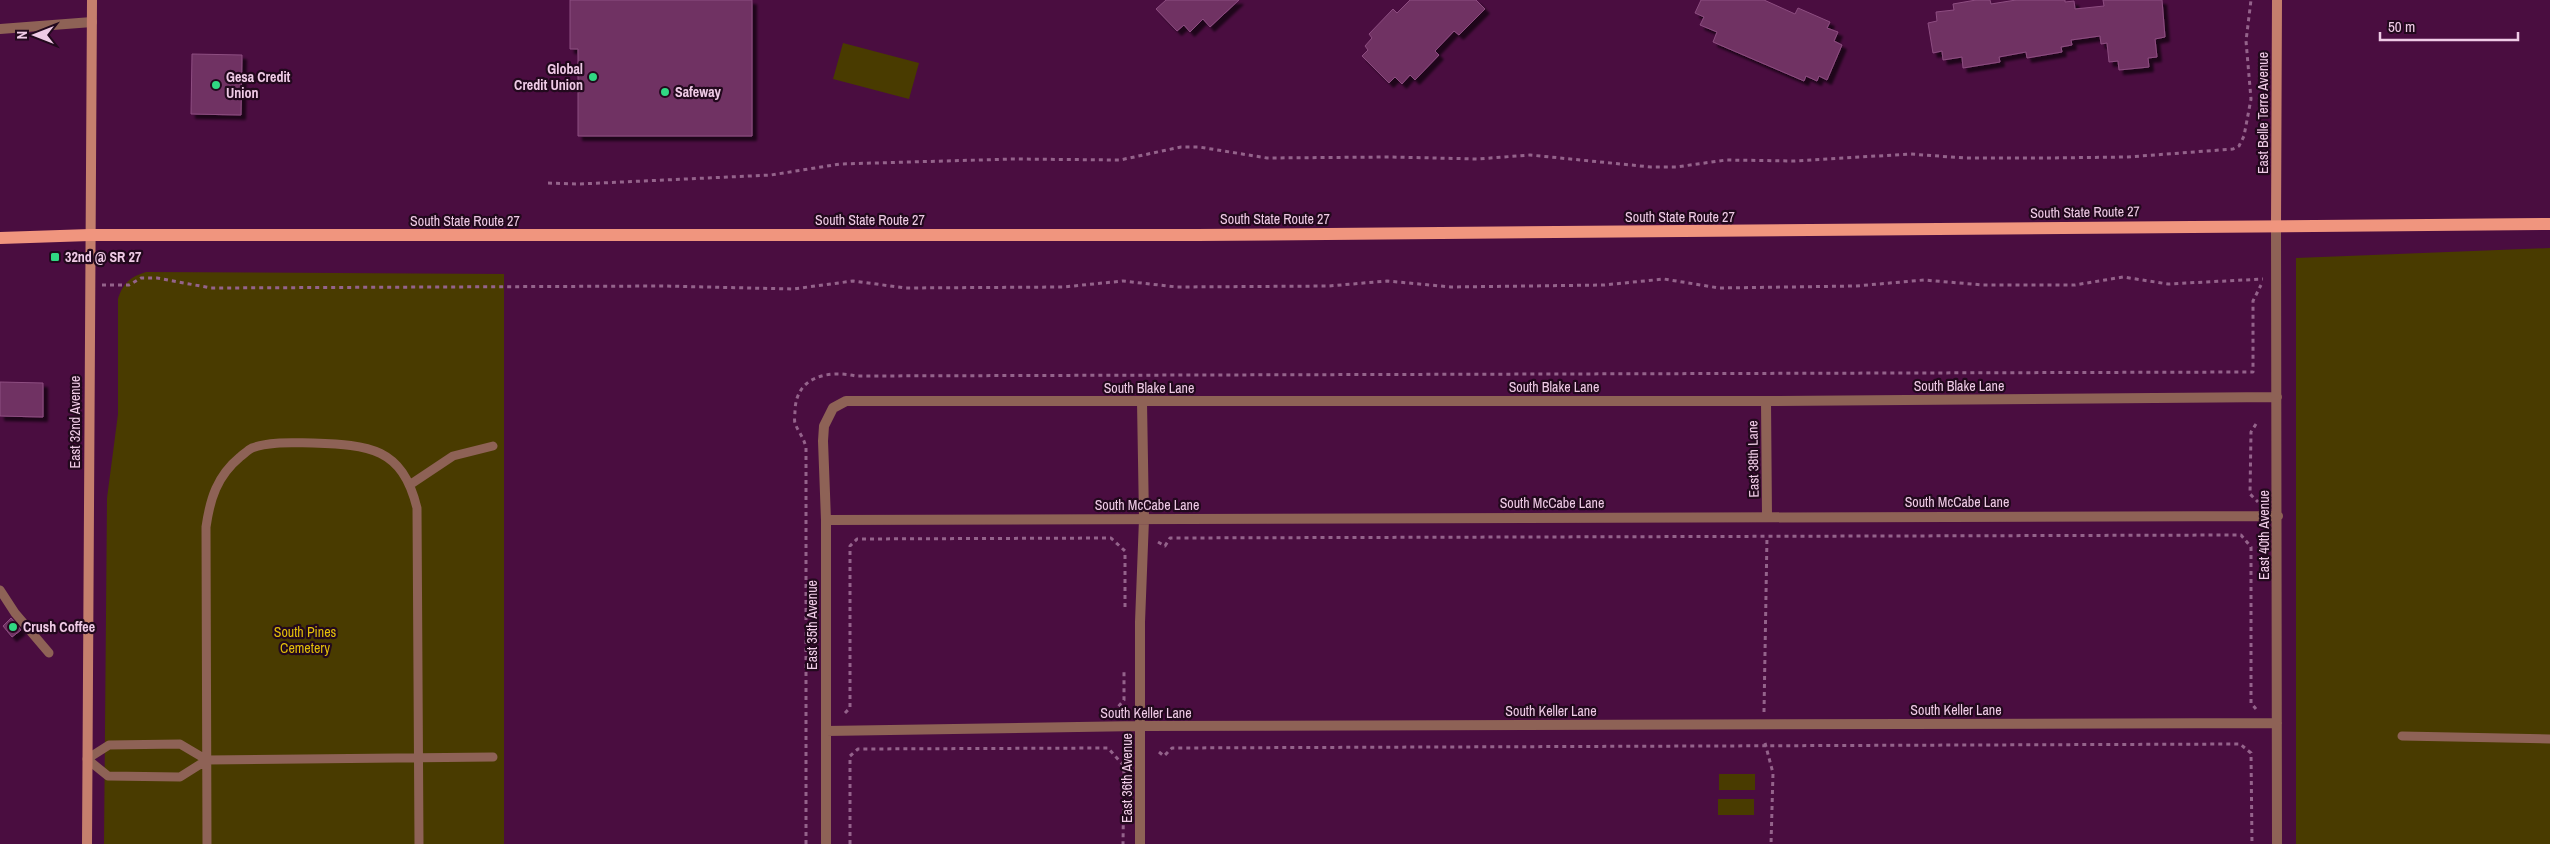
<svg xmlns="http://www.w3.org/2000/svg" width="2550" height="844" viewBox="0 0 2550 844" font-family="'Archivo Narrow',sans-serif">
	<defs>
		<filter id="shadow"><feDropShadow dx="4.5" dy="4.5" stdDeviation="1" flood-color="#0009"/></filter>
	</defs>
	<rect width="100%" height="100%" fill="#4a0d40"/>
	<path fill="#493b00" d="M843,43L919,63L909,99L833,79Z
		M2550,248V844H2296V258Z
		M146,272L504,274V844H104L107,498L118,414V299C123,283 130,277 146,272Z
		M1719,774H1755V790H1719Z
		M1718,799H1754V815H1718Z"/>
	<path fill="#6f3163" stroke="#8e4e81" filter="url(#shadow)" d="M570,0H752V136H578V49H570Z
		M1166,0H1239L1210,27L1203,19L1190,32L1184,25L1177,31L1156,9Z
		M1410,0H1476L1485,9L1459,35L1454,31L1435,51L1439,55L1415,80L1410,75L1402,84L1395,77L1389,83L1362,56L1368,50L1365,46L1372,38L1369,34L1393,9L1397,13Z
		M1701,0H1764L1795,14L1798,8L1830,22L1827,28L1838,32L1834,41L1842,45L1827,80L1819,76L1817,81L1806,76L1804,81L1713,42L1717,32L1700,25L1704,17L1695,13Z
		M1976,0H1990L1991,4L2016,0H2065V2L2074,1L2075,9L2104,6L2103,0H2162L2165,37L2155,39L2157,57L2148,58L2149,67L2119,70L2118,61L2109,62L2107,43L2101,44L2100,36L2071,40L2072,45L2061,47L2062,52L2027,58L2026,52L1999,57L2000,62L1963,68L1962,57L1943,60L1942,51L1933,53L1928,23L1937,21L1936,12L1954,10L1953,4Z
		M192,54L242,55L241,115L191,114Z
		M0,382L43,383V417L0,416Z
		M11,618L21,630L12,637L3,626Z"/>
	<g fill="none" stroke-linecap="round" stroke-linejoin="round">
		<path stroke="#94638b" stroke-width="3" stroke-dasharray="4 4" stroke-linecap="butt" d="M548,183L579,184L771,175L840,164L1014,159L1120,160L1181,147H1199L1267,158L1391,157L1477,159L1530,155L1651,167H1676L1726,160L1795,161L1910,154L1965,158H2045L2128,157L2233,149L2239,146L2244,136L2251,99L2246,41L2251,0
			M102,285H129L141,278H157L211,288L663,286L793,289L853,281L906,288L1063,287L1123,281L1177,287L1329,286L1387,281L1451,287L1604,285L1664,279L1719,288L1856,286L1924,280L1983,285H2075L2123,277L2168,284L2263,279
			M2256,424L2251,432L2250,494L2258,502
			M1158,542L1165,546L1170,538L2241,535L2251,547V703L2256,709
			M1121,712L1117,708L1124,700V672
			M1764,712L1767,536
			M845,713L850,708V546L857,539L1111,538L1125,551V611
			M1765,743L1773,773L1771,844
			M1159,752L1164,756L1172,748L2240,744L2251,753L2252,844
			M806,844V448C804,437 798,432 795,423C794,420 795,414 795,411C796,376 828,370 856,376L2253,372V301L2261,285
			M850,844V756L858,749L1108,748L1124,766L1123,844"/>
		<path stroke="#8e6256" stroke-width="9" d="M411,484L453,456L493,446
			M0,590L15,613L49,653
			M2402,736L2550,739
			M180,744L207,760L180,777L108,776L87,759L109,745Z
			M207,760L493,757
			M207,844L206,527C210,499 217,476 240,457C244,454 248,450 252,448C270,441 294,443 313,443C369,445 402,447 417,508L419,844"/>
		<path stroke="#8e6256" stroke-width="10" d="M0,29L92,22
			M2276,225L2277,844
			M1766,401L1767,516
			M826,520L2278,516
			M826,731L1140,726L2277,723
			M826,844V520L823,441L824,426L833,408L846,401H1766L2277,397
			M1140,844V622L1144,519L1142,402"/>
		<path stroke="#c57f6d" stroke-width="10" d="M2276,225L2277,0
			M87,844L92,0"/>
		<path stroke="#f0957e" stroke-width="12" d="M0,238L90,235H1197L2550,224"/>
	</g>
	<g fill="#30d883" stroke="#22091d" stroke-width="2">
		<circle cx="593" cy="77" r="5"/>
		<circle cx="216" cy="85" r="5"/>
		<circle cx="665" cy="92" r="5"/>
		<rect x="50" y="252" width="10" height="10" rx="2.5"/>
		<circle cx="13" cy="627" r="5"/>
	</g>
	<g text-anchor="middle" stroke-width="4.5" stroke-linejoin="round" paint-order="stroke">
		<g font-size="14" font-weight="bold" fill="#efcbe6" stroke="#22091d" text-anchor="start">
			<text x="583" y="74" text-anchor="end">Global<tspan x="583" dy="16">Credit Union</tspan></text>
			<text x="226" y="82">Gesa Credit<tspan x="226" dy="16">Union</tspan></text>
			<text x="675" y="97">Safeway</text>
			<text x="65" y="262">32nd @ SR 27</text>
			<text x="23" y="632">Crush Coffee</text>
		</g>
		<g font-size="14" fill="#efcbe6" stroke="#22091d">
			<text transform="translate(2263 113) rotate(-90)" y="5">East Belle Terre Avenue</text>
			<text transform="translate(2085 212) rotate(-1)" y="5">South State Route 27</text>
			<text x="1680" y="222">South State Route 27</text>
			<text x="1275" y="224">South State Route 27</text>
			<text x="870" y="225">South State Route 27</text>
			<text x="465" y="226">South State Route 27</text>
			<text x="1959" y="391">South Blake Lane</text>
			<text x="1554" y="392">South Blake Lane</text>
			<text x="1149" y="393">South Blake Lane</text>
			<text transform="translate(75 422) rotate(-90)" y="5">East 32nd Avenue</text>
			<text transform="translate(1753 459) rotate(-91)" y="5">East 38th Lane</text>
			<text x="1957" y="507">South McCabe Lane</text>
			<text x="1552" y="508">South McCabe Lane</text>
			<text x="1147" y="510">South McCabe Lane</text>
			<text transform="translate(2264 535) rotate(-90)" y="5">East 40th Avenue</text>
			<text transform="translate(812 625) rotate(-90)" y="5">East 35th Avenue</text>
			<text x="1956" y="715">South Keller Lane</text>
			<text x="1551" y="716">South Keller Lane</text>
			<text x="1146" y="718">South Keller Lane</text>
			<text transform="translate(1127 778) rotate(-90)" y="5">East 36th Avenue</text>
		</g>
		<g font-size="14" fill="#e3bf09" stroke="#22091d">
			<text x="305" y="637">South Pines<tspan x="305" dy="16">Cemetery</tspan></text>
		</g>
	</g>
	<g transform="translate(35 35) rotate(270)" stroke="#22091d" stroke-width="4" paint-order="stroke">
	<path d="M0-4L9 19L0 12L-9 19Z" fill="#efcbe6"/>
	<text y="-8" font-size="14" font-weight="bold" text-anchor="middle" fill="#efcbe6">N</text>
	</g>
	<path d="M2380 32v8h138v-8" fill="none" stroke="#efcbe6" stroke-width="2.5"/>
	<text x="2388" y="32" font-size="15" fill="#efcbe6" stroke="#22091d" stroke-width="4" paint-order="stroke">50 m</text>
</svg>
